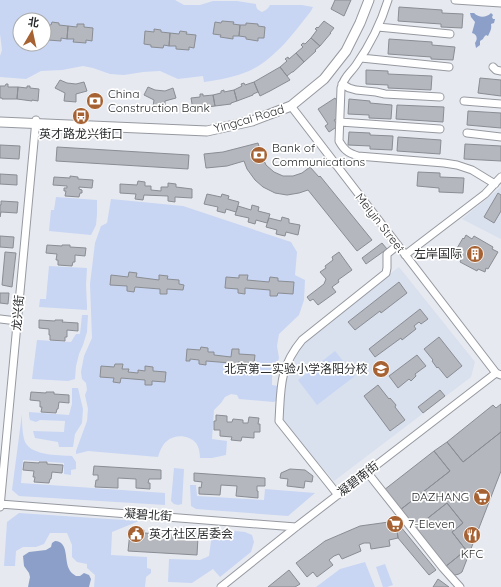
<svg xmlns="http://www.w3.org/2000/svg" width="501" height="587" viewBox="0 0 501 587" font-family="Quicksand,'Noto Sans SC',sans-serif">
	<rect width="100%" height="100%" fill="#e6e9f0"/>
	<path fill="#d9e0ee" d="M501,187V239L462,219Z
		M399,267L475,362L471,377L334,481L289,429L281,417L285,376L293,357L304,341Z"/>
	<path fill="#c8d6f3" fill-rule="evenodd" d="M0,0H175L184,5H200L213,1H237L256,4C256,9 258,10 262,12C266,10 268,9 270,5H302L313,7L311,11C294,33 275,59 249,71C235,77 219,80 204,82L203,76L178,79L160,71L143,72L124,75L110,74L93,68L83,66L62,70L41,71L26,79L0,77V56L2,50L0,34ZM20,20H44V44H20Z
		M56,197L97,200V214L96,225L91,235L49,231L51,210H54Z
		M111,199L183,206L291,242L297,252L295,275L305,280L304,300L299,315L279,334L277,346L279,358L272,377V385L278,386L277,400L274,402L239,399L237,395L231,394L225,397L221,403L214,410L212,439L227,441L226,455L212,458H200C200,454 199,447 196,443C189,435 175,434 167,441C162,445 160,451 158,457L88,451L76,454V451L87,421L88,409L85,395L87,390L86,383L82,379L81,372L84,356L92,338L90,284L95,243L101,226L107,223Z
		M49,266L87,268L86,285L87,306V310L39,307L40,299H46Z
		M82,315H88L87,332L83,345L79,354L76,366L75,379L68,381L32,379L37,340L71,342L76,334H80Z
		M335,351L355,376L317,405L298,380Z
		M72,388H78L83,409L82,423L75,434L73,447H59L58,442L35,438L33,431L64,432L65,421L40,420L36,422L30,420L29,416V412L69,415L72,404Z
		M22,414C22,422 22,431 24,439C28,456 58,455 72,456L76,462V469L71,470V475L64,474V463L23,460L21,483L165,493V505L19,496L12,490Z
		M174,468L184,469L182,504L178,505L174,504L171,501Z
		M190,485H196L197,496L264,500L265,489L315,493L288,516L196,509L191,506Z
		M19,513L139,521L112,532L111,555L147,557V568L151,569V573L146,577L145,587H94L95,575L87,568V564L77,562L72,557V545L67,533H50L44,544L36,547H23L16,551L15,566H4L7,522Z
		M204,528L245,532L252,535L254,542L251,552L220,577L213,569L192,583L168,582L169,559L200,560L209,556L211,541Z
		M365,562L375,587H316L340,569Z
		M385,564L393,585L387,587H383L376,567Z"/>
	<path fill="#8b9fc8" d="M470,13H474C479,18 486,18 491,13L493,15L492,17L493,19H495L494,23L491,24C492,29 490,32 488,36L486,35L484,37L483,39L480,41V45L476,48L475,43C478,39 477,34 472,33L475,22L471,17Z
		M55,541C69,542 64,559 69,569C70,572 73,574 76,576H80L84,573L89,575L91,579L89,587H28L30,577L29,573L24,566L23,556L29,552L46,550L51,547L52,543Z"/>
	<path fill="#b4b7bd" stroke="#8a8d93" d="M335,0H351L344,16L331,9Z
		M399,7L442,10V13L463,14L462,28L441,27V24L398,21Z
		M222,21L234,22L233,24L240,25L239,36H233V39L220,37L221,35L213,34L215,22L221,23Z
		M324,21L334,28L330,33H331L320,46L311,38L317,30L315,29L317,27L318,28Z
		M52,22L59,23V25L68,26L67,39L61,38V41L48,40V38L44,37V24L51,25Z
		M246,23L258,24V26L265,27L264,38H258V41L246,39V37L239,36L240,25H246Z
		M77,24H84V27L93,28L92,41L86,40V43L73,42L74,39H67L68,26L77,27Z
		M154,29L161,30V32L170,33L169,46L164,45L163,48L151,47V45L144,44L145,31L154,32Z
		M180,31L187,32L186,34L196,35L194,48L189,47V50L176,49V46H169L170,33L179,34Z
		M311,38L320,46L315,50L316,51L304,62L296,53L303,47L301,45L303,43L305,44Z
		M389,39L432,42V45L455,47L453,60L431,59V57L388,54Z
		M296,53L304,62L293,72H292L287,76L280,67L287,61L285,59L288,57L289,59Z
		M280,67L290,80L270,91L260,96L254,82Z
		M366,70L388,71V74L432,76L431,90L388,88V85L366,84Z
		M480,78L501,80V96L478,93Z
		M60,80L67,83L76,84L84,82L87,91L76,94V102L64,101L65,93L55,88Z
		M254,82L258,92L253,94V95L237,101L234,90L242,86L241,84L244,83L245,85Z
		M6,84H8V87H18L17,99H2V98H0V86H5Z
		M27,86H30V88L39,89L38,101L32,100V101L17,99L18,87L27,88Z
		M148,87L155,90L165,91L173,88L176,98L165,101V108L153,107L154,100L144,95Z
		M224,90V92L234,90L237,101L231,103V104L215,106L213,95L221,93V91Z
		M200,94H203V96L213,95L215,106L208,107V108L193,110L191,98L200,97Z
		M335,98L340,105L338,118L334,120L338,126L329,132L325,126L328,124L318,109Z
		M349,99L370,101V103L392,105L391,119L369,118V115L348,114Z
		M397,105L444,107L443,122L396,119Z
		M468,111L501,113V128L467,125Z
		M349,132L370,133V135L393,136L392,150L370,149V146L348,145Z
		M398,137L441,140L440,154L397,151Z
		M258,143L262,156L266,165L274,172L283,176H293L302,173L310,167L319,177L320,176L372,240L357,251L308,190L299,193L287,195L275,193L263,187L255,180L247,169L244,161L227,166L206,168L204,154L223,152Z
		M465,144L501,146V161L464,159Z
		M0,145L20,146L19,159L0,158Z
		M57,147L189,155L188,169L56,161Z
		M418,172L440,173V177L464,178L463,193L439,192V188L417,186Z
		M0,174L17,175V185L0,184Z
		M70,176L78,177V179L93,180L92,188L79,187V189L82,190V193H80L79,197L65,196L66,191H64V188H67V186L53,185L54,177L70,178Z
		M138,181L145,182V186H151V190L161,191V187H168V183L176,184V187L192,189V198L175,197V202L168,201V196L144,195L143,200L135,199L136,194L120,193V184L137,185Z
		M498,193L501,195V211L494,223L484,217Z
		M207,194L221,197L222,194L229,196L228,199L239,202L236,212L226,209L225,213L217,211L218,207L204,204Z
		M1,201L18,202L17,213L1,212L0,217V205H1Z
		M252,205L259,207L258,211L270,214L267,223L256,220L255,224L248,222L249,218L235,215L238,206L251,210Z
		M282,217L289,219V223L300,225L298,235L286,232L285,236L276,234L277,230L266,227L269,218L281,221Z
		M466,235L472,239L474,236L493,247L492,249L498,252L488,269L486,268L485,272L478,269L477,271L460,262L461,260L453,255L463,238L464,239Z
		M0,236L14,237L13,248L0,247Z
		M382,243L387,249L366,264L362,258Z
		M47,245L62,246V245H70V247L86,248L85,256L75,255V262H73L72,266L58,265V260H56L57,254L46,253Z
		M5,252L16,253L12,287L2,285Z
		M339,252L352,270L338,280L339,282L332,287L336,292L318,305L313,299L310,301L307,297L324,284L326,279L320,272L326,268L325,266L333,260L332,257Z
		M129,272L137,273L136,277L159,280V275L168,276L167,279L179,280V284L184,285L183,290L167,289V294H160V289L135,287L134,292L127,291V286L110,285L111,275L128,277Z
		M239,275H248L247,280L269,282L270,277L278,278V281L294,282L293,294L278,293L277,296H270V290L245,288V294L238,293V289L225,288L226,277L239,278Z
		M399,282L407,293L381,313L380,311L355,330L348,322Z
		M0,293H9L8,304L0,303Z
		M420,309L428,319L421,324L419,322L414,326L416,329L402,340L401,338L375,357L369,349Z
		M39,320L55,321V320H63L62,322L78,323V331L67,330V337H65V341L50,340V335H49V329L39,328Z
		M439,337L462,366L447,378L438,367L437,368L432,361L433,360L424,349Z
		M201,347L208,348V352H214V355L231,357L232,349H239V354L255,355L254,363L238,362V368L231,367V363L206,361V365L199,364V360L190,359V361H186L187,349L200,350Z
		M417,355L426,366L415,374L416,376L411,381L409,379L398,388L389,376Z
		M115,364H123L122,369H129L128,372L138,373V370L145,371V366L153,367V371L166,372L165,382L152,381V385H145V380L121,378L120,383L113,382L114,378L100,377L101,366L114,367Z
		M378,385L389,399L390,398L396,405L395,407L405,420L390,431L364,396Z
		M440,390L445,396L423,413L418,407Z
		M31,392L46,393V392H54V394L69,395V403L59,402L58,409H57L56,413L41,412L42,407H40V401L30,400Z
		M501,404V432L463,462L447,442L493,405L496,408Z
		M216,415L227,416V422H232L233,419L243,420V423H248L249,417L259,418L258,424H260V432H254V438L242,437L241,441L231,440L232,437L220,436V430H214V421H216Z
		M501,432V471L462,572L459,574L455,575L445,567L466,550L452,532L463,523L447,503L414,529L400,510L450,471L434,451L447,442L463,462Z
		M434,451L450,471L400,510L384,490Z
		M24,462L39,463V462H47V464L63,465L62,473L52,472L51,479H50L49,483L34,482L35,477H33L34,471L23,470Z
		M94,466L161,470V479H149L148,483H150V489L136,488V479L118,478V488L95,487L96,480H98V475H93Z
		M290,469L305,470L313,476L312,482L305,481L304,488L287,486L288,479L280,478L281,473Z
		M194,473L265,478V486H257V491H258V498L236,496L237,486L221,485L220,495L199,494V487L201,488L202,482L194,481Z
		M447,503L463,523L452,532L466,550L445,567L414,529Z
		M396,521L398,538L389,540L390,546L371,549L370,543H364L359,545L361,551L342,559L339,554L334,556L329,560L333,565L317,577L313,572L307,577L296,563L325,541L360,526Z
		M396,521L436,570L429,575L398,538Z
		M138,530H144V533L174,535V533L187,534V536L198,537L197,555L128,551L130,532H138Z
		M289,570L300,584L295,587H268Z
		M438,579L449,587H433Z"/>
	<g fill="none" stroke-linecap="round" stroke-linejoin="round">
		<g stroke="#9699a0" stroke-width="9">
			<path id="minor" d="M388,0C381,23 370,45 356,65C349,75 345,75 341,88L339,141C344,150 348,153 358,156L444,163L457,165L472,170L495,184
				M455,0L501,3
				M378,27L450,34
				M361,58L449,67
				M493,67L496,70L501,71
				M342,84L349,88L356,90L376,92L385,94L440,97
				M464,101L501,104
				M291,106L496,373L501,375
				M340,122L440,129
				M467,133L501,137
				M405,255L485,194L501,177
				M0,319L17,321
				M367,472L443,568L460,587
				M338,495L279,421C281,387 279,368 302,340L386,273L387,268V254L398,245
				M0,504L296,527
				M0,507L36,120
				M221,587L296,527L496,373"/>
		</g>
		<g stroke="#9699a0" stroke-width="11">
			<path id="major" d="M0,122L207,131L252,121L291,106L324,79L346,51L360,23L369,0"/>
		</g>
		<use href="#minor" stroke="#fff" stroke-width="7"/>
		<use href="#major" stroke="#fff" stroke-width="9"/>
	</g>
	<defs>
		<g id="bank-disc" transform="scale(0.9)"><circle r="9.5" fill="#a66232" stroke="#fff"/><path d="M-6-4H6V4H-6ZM0-2.3a2.3 2.3 0 1 0 0 4.6a2.3 2.3 0 1 0 0-4.6Z" fill="#fff"/></g>
		<g id="bus-disc" transform="scale(0.9)"><circle r="9.5" fill="#a66232" stroke="#fff"/><path d="M-5-6H5V4H4V6H2V4H-2V6H-4V4H-5ZM-3.5-4V0h7V-4ZM-3.5 1.2v1.5H-2V1.2ZM2 1.2v1.5H3.5V1.2Z" fill="#fff"/></g>
		<g id="building-disc" transform="scale(0.9)"><circle r="9.5" fill="#a66232" stroke="#fff"/><path d="M-4-6H4V6H1V3H-1V6H-4ZM-2.5-4.3h1.7v1.8h-1.7ZM.8-4.3h1.7v1.8H.8ZM-2.5-1h1.7V.8h-1.7ZM.8-1h1.7V.8H.8Z" fill="#fff"/></g>
		<g id="school-disc" transform="scale(0.9)"><circle r="9.5" fill="#a66232" stroke="#fff"/><path d="M0-5L7-2L0 1L-7-2ZM-4 1L0 2.5L4 1V4Q0 6-4 4Z" fill="#fff"/></g>
		<g id="supermarket-disc" transform="scale(0.9)"><circle r="9.5" fill="#a66232" stroke="#fff"/><path d="M-6-5.5h2.5l.6 2H6L4.5 2H-2.5L-4.4-4H-6ZM-1.5 3.2a1.3 1.3 0 1 0 .1 0ZM3 3.2a1.3 1.3 0 1 0 .1 0Z" fill="#fff"/></g>
		<g id="civic-disc" transform="scale(0.9)"><circle r="9.5" fill="#a66232" stroke="#fff"/><path d="M-.6-6.5H3V-4.5H.6V-3L4-1V1h2V6H-6V1h2V-1L-.6-3ZM-1.2 2.5V6h2.4V2.5Z" fill="#fff"/></g>
		<g id="restaurant-disc" transform="scale(0.9)"><circle r="9.5" fill="#a66232" stroke="#fff"/><path d="M-5-6h1v4h1v-4h1v4h1v-4h1v5L-1.5 .5V6h-2V.5L-5-1ZM5-6V6H3V1.5H1.5Q1.5-4 5-6Z" fill="#fff"/></g>
	</defs>
	<g fill-rule="evenodd">
		<use href="#bank-disc" x="95" y="101"/>
		<use href="#bus-disc" x="81" y="116"/>
		<use href="#bank-disc" x="259" y="155"/>
		<use href="#building-disc" x="475" y="254"/>
		<use href="#school-disc" x="381" y="369"/>
		<use href="#supermarket-disc" x="482" y="497"/>
		<use href="#supermarket-disc" x="395" y="524"/>
		<use href="#civic-disc" x="136" y="534"/>
		<use href="#restaurant-disc" x="472" y="535"/>
	</g>
	<g text-anchor="middle" stroke-width="3.5" stroke-linejoin="round" paint-order="stroke">
		<g font-size="12" fill="#2a2c2e" stroke="#fff" text-anchor="start">
			<text x="108" y="98">China<tspan x="108" dy="14">Construction Bank</tspan></text>
			<text x="81" y="138" text-anchor="middle">英才路龙兴街口</text>
			<text x="272" y="152">Bank of<tspan x="272" dy="14">Communications</tspan></text>
			<text x="462" y="258" text-anchor="end">左岸国际</text>
			<text x="368" y="373" text-anchor="end">北京第二实验小学洛阳分校</text>
			<text x="469" y="501" text-anchor="end">DAZHANG</text>
			<text x="408" y="528">7-Eleven</text>
			<text x="149" y="538">英才社区居委会</text>
			<text x="472" y="558" text-anchor="middle">KFC</text>
		</g>
		<g font-size="12" fill="#2a2c2e" stroke="#fff">
			<text transform="translate(249 119) rotate(-16)" y="4">Yingcai Road</text>
			<text transform="translate(380 223) rotate(52)" y="4">Meiyin Street</text>
			<text transform="translate(18 313) rotate(-85)" y="4">龙兴街</text>
			<text transform="translate(358 479) rotate(-38)" y="4">凝碧南街</text>
			<text transform="translate(148 515) rotate(4)" y="4">凝碧北街</text>
		</g>
	</g>
	<g transform="translate(32 32) rotate(9)"><circle r="19" fill="#ffffff" stroke="#aaabab"/>
	<path d="M0-3L7 15L0 10L-7 15Z" fill="#a66232"/>
	<text y="-6" font-size="11" font-weight="bold" text-anchor="middle" fill="#2a2c2e">北</text>
	</g>
</svg>
